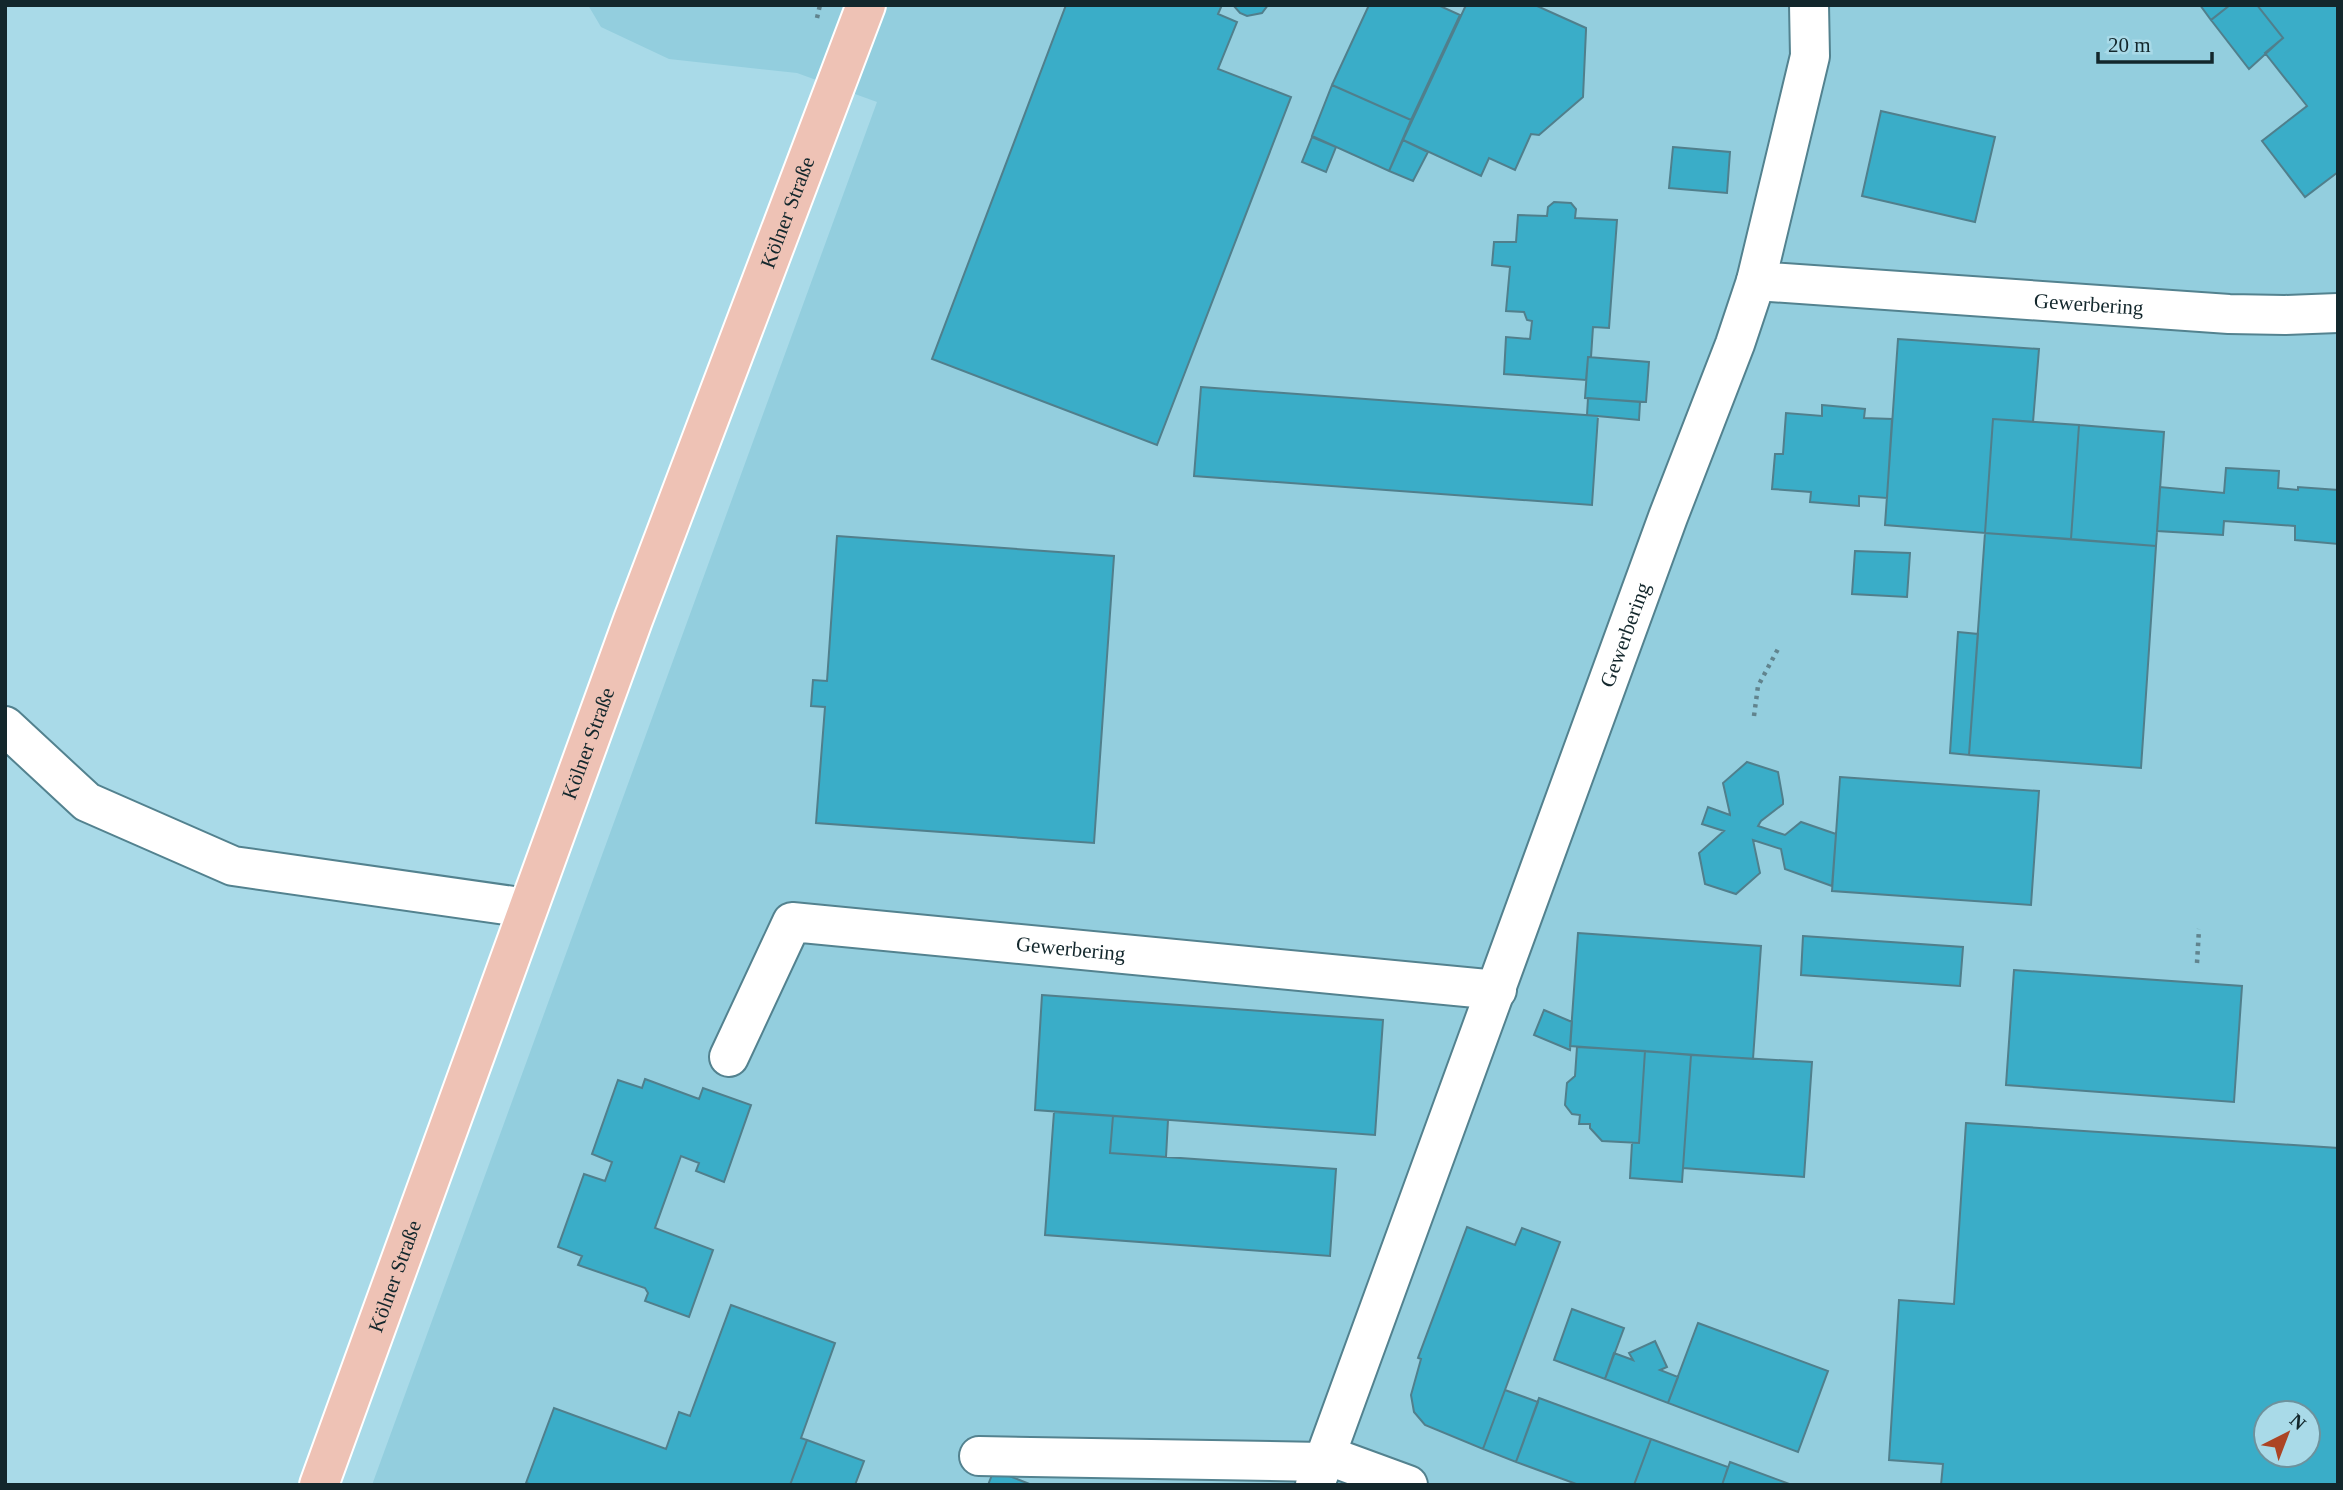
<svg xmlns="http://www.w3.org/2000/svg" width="2343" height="1490" viewBox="0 0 2343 1490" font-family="Georgia,serif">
	<rect width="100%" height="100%" fill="#a9dae8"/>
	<path fill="#93cede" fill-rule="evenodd" d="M588,5H2338V1485H372L877,102L797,73L669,59L601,27ZM2266,1413H2308V1455H2266Z"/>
	<path fill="#3aadc8" stroke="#507f8c" stroke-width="2" fill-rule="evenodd" d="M1066,5H1222L1218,14L1237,22L1218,69L1291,97L1157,445L932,359Z
		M1233,5H1268L1262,13L1247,16L1240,13Z
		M1369,5H1438L1460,15L1411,120L1332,85Z
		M1466,5H1535L1586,28V30L1583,97L1539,135L1531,134L1515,170L1489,158L1481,176L1403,140Z
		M2200,5H2230L2211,20Z
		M2230,5H2257L2283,38L2249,69L2211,20Z
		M2257,5H2338V172L2305,197L2262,141L2307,106L2265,53L2283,38Z
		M1332,85L1411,120L1389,171L1312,136Z
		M1881,111L1995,137L1975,222L1862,196Z
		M1312,137L1336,147L1326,172L1302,162Z
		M1403,140L1428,152L1413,181L1389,171Z
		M1673,147L1730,152L1727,193L1669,188Z
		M1554,202L1571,203L1576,209L1575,218L1617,220L1609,328L1593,327L1591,357H1588L1586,380L1504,374L1506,337L1530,339L1532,321L1527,320L1524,312L1506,311L1510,267L1492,265L1494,242H1516L1518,215L1547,216L1548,207Z
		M1898,339L2039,349L2033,422L1993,419L1985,533L1885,525Z
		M1588,357L1649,362L1646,402L1585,398Z
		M1201,387L1598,416L1592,505L1194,476Z
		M1588,398L1640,402L1639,420L1587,415Z
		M1822,405L1865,409L1864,418L1892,419L1887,498L1859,496V506L1810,502L1811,492L1772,489L1775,454H1783L1786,413L1822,416Z
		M1993,419L2079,425L2071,539L1985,533Z
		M2079,425L2164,432L2156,546L2071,539Z
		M2226,468L2279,471L2278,488L2298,490V487L2338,490V544L2295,540V526L2224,521L2223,535L2157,531L2160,487L2224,493Z
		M1985,533L2156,546L2141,768L1969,755Z
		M837,536L1114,556L1094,843L816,823L825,707L811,706L813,680L827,681Z
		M1855,551L1910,553L1907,597L1852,594Z
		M1958,632L1978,634L1969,755L1950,753Z
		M1747,762L1778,772L1783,800V804L1761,821L1758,826L1785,835L1801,822L1836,834L1832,886L1785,869L1781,849L1753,840L1760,873L1736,894L1705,884L1699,853L1724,831L1702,824L1708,807L1730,815V814L1723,783Z
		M1840,777L2039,791L2031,905L1832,891Z
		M1578,933L1761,946L1753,1059L1570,1046Z
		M1803,936L1963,947L1960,986L1801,975Z
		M2014,970L2242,986L2234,1102L2006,1085Z
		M1042,995L1383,1020L1375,1135L1035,1110Z
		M1544,1010L1572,1022L1570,1050L1534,1035Z
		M1577,1047L1645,1051L1639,1143L1602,1141L1590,1128V1124H1579L1580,1115L1572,1114L1565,1105L1567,1083L1575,1076Z
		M1645,1051L1691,1055L1682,1182L1630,1178L1632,1143H1639Z
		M1691,1055L1812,1062L1804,1177L1683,1168Z
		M645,1079L699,1099L703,1088L751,1105L724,1182L696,1171L699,1163L681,1156L655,1228L713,1250L689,1317L645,1301L648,1293L645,1288L578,1265L582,1256L558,1247L584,1174L605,1181L612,1162L592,1154L618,1080L642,1088Z
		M1054,1112L1113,1116L1110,1153L1336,1169L1330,1256L1045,1235Z
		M1113,1116L1168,1120L1166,1157L1110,1153Z
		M1966,1123L2338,1148V1485H1941L1943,1464L1889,1460L1899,1300L1954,1304ZM2266,1413H2308V1455H2266Z
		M1467,1227L1515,1245L1522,1228L1560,1242L1483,1449L1425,1425L1414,1412L1411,1395L1421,1359L1418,1358Z
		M731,1305L835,1343L801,1438L807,1440L790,1485H533L526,1483L554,1408L666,1449L679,1412L690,1416Z
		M1572,1309L1624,1328L1605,1379L1554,1360Z
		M1698,1323L1828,1371L1798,1452L1668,1403Z
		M1655,1341L1667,1367L1660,1370L1678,1377L1668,1403L1605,1379L1614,1353L1633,1360L1629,1353Z
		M1505,1390L1538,1402L1516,1462L1483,1449Z
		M1539,1398L1651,1439L1634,1485H1579L1516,1462Z
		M1651,1439L1728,1467L1722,1485H1634Z
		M807,1440L864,1461L855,1485H790Z
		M1730,1462L1792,1485H1722Z
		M994,1470L1032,1485H988Z"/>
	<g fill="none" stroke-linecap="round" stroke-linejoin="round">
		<g stroke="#53828f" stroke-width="42">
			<g id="minor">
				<path id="s1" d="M1809,5L1810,56L1756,281L2229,314L2285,315L2338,313"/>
				<path d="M5,726L87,802L233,866L527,908"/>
				<path id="s2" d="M729,1057L792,922L1497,990"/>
				<path d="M1326,1455L1408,1485"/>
				<path d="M979,1456L1323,1462"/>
				<path id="s3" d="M1315,1485L1668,517L1735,344L1756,281"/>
			</g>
		</g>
		<g stroke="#fff" stroke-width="42">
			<g id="major">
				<path id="s4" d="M319,1485L633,620L866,5"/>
			</g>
		</g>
		<path stroke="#61848e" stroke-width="4.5" stroke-dasharray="3.5 5" stroke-linecap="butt" d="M817,18L820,5
			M1754,716L1758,686L1778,649
			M2197,963L2199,929"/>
		<use href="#minor" stroke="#fff" stroke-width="38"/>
		<use href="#major" stroke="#eec2b5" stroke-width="38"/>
	</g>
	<g text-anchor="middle" stroke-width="5" stroke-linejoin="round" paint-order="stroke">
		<g font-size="21" fill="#13272c" stroke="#a9dae8">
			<text dy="7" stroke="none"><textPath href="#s4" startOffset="1356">Kölner Straße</textPath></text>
			<text dy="7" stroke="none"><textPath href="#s1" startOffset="616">Gewerbering</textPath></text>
			<text dy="7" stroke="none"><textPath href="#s3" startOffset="905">Gewerbering</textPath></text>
			<text dy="7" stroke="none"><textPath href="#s4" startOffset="789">Kölner Straße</textPath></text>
			<text dy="7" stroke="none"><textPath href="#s2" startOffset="429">Gewerbering</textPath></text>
			<text dy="7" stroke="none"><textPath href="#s4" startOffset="222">Kölner Straße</textPath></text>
		</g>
	</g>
	<rect width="2343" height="1490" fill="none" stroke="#13272c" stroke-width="14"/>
	<g transform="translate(2287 1434) rotate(42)"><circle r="33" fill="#a9dae8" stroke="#6d929d" stroke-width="2"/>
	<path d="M0-5L12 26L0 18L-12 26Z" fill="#ac4424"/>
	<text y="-10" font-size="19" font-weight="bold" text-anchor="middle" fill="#13272c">N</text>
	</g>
	<path d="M2098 52v10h114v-10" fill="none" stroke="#13272c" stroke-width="3.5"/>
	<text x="2108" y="52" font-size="21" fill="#13272c" stroke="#a9dae8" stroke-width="5" paint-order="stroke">20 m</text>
</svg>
